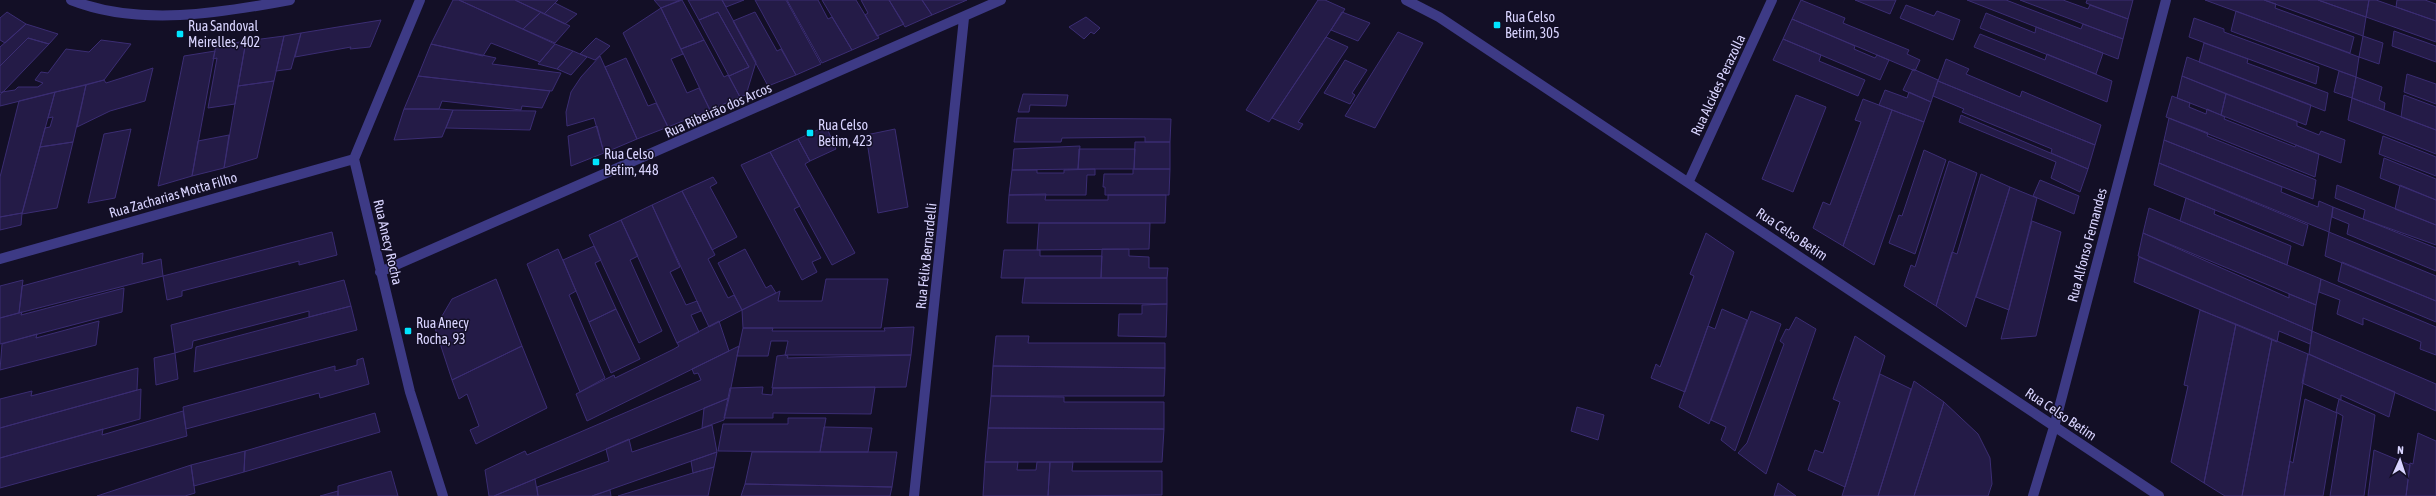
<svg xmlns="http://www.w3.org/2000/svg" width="2436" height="496" viewBox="0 0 2436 496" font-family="'Asap Condensed',sans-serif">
	<rect width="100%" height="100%" fill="#130f26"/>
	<path fill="#241b47" stroke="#3b2d73" d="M453,0H459L555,44L540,62L491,43L483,56L431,44Z
		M459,0H515L541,12L523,29Z
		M515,0H558L544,14Z
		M654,0H680L661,8Z
		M682,0L704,40L681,49L661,8Z
		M688,0H722L756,62L746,95L740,97L729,76L749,67L718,12L699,20Z
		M722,0H744L726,7Z
		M755,0H786L821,64L796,75Z
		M787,0H818L828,19L832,17L852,50L822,63Z
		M822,0H856L879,38L852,50Z
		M861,0H889L904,24L877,36L865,15L868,13Z
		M889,0H922L932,15L905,27Z
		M922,0H967L932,15Z
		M1318,0H1325L1345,9L1269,122L1246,110Z
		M1801,0L1845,18L1843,23L1909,50L1907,54L1920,60L1915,71L1792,19Z
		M1855,0H1896L1890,14Z
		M1967,0H2006L2081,29L2083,24L2123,39L2118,59Z
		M2020,0H2063L2088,9L2090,5L2128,19L2123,39Z
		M2087,0H2133L2128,19L2086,3Z
		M2205,0H2264L2276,4L2275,8L2354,37L2350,53Z
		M2264,0H2318L2366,17L2363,36Z
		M2318,0H2369L2366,17Z
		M2369,0H2376L2436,21V42L2366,17Z
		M2397,0H2425L2436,4V21L2396,7Z
		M555,3L577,14L565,24L544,14Z
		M1906,5L1934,16L1937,11L1960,20L1953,40L1900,18Z
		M661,8L683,54L671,59L687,93L699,88L710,110L668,127L623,33Z
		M2236,11L2359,57L2356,77L2231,31Z
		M7,12L26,24L5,43L0,40V18Z
		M541,12L570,26L555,43L523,29Z
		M718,12L749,67L729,76L699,20Z
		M755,12L777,51L781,49L796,75L768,86L733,21Z
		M1342,12L1370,23L1358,41L1331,30Z
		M1986,13L2035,33L2036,27L2103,53L2096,74L1980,28Z
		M1086,17L1100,28L1094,34L1091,32L1084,39L1069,27Z
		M2194,18L2224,29V32L2319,67L2316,84L2189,37Z
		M1792,19L1855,46L1854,49L1875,58L1877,55L1889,60L1880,80L1783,39Z
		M381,20L370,47L350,49L351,47L295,57L301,33Z
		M26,24L58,34L49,44L28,38L0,66V47Z
		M2394,31L2436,46V62L2392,46Z
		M1398,32L1423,43L1375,128L1345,116Z
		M301,33L291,69L276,71L284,36Z
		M1980,34L2045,60L2047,54L2112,81L2107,102L1974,47Z
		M284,36L274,81L238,86L246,41Z
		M2363,36L2383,43L2379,64L2359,57Z
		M1326,37L1348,47L1298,122L1303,124L1299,130L1272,118Z
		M28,38L49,44L2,93L0,92V66Z
		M596,38L610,46L595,60L580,54Z
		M1783,39L1821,55L1819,61L1865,80L1858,96L1773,60Z
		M101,40L131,44L104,80L0,106V95L2,92L15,90L18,87H38L43,83L35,80L41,72L48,73L66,49L89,52Z
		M704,40L724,77L728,75L740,97L710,110L681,49Z
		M246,41L235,104L208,108L217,58L213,59L216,46Z
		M2204,43L2248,59L2247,63L2328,93L2325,111L2199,62Z
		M431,44L496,58L492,64L561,73L552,91L418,76Z
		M555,44L573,51L557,69L538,64Z
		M215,51L192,176L158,186L184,56Z
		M573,51L587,57L571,75L557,69Z
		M600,56L637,139L604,153L594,118L567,126L566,112L571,92L581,77Z
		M2187,57L2311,105L2306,125L2182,76Z
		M626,58L648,106L656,103L668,127L637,139L605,67Z
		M1946,59L1969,69L1966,74L2020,97L2022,91L2101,125L2095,145L1938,81Z
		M1345,60L1367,70L1352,93L1355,95L1350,104L1324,93Z
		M153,68L145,101L110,111L77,127L86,85L104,80L106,83Z
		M1913,69L1938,80L1931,102L1903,90Z
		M2339,71L2356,77L2352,98L2334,92Z
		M2407,74L2436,84V104L2404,92Z
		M418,76L550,91L542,108L522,106L521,110L442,101L439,109H404Z
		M2182,76L2226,94L2221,115L2177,98Z
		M2356,77L2382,87L2379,100L2385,103L2384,110L2352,98Z
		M274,81L257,158L224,168L238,86Z
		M1938,81L2095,145L2088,169L2051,153L2052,149L1962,112L1964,109L1933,96Z
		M86,85L73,142L40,147L45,128L50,127L53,117L48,118L55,92Z
		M1885,90L1907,98L1909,92L1931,102L1924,122L1879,105Z
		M55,92L22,213L0,217V177L19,101Z
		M1023,94L1068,95L1066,106L1030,105L1029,112H1018Z
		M2226,94L2297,121V126L2319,135L2321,131L2345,140L2341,163L2221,115Z
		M1796,95L1826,107L1793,192L1762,179Z
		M2404,95L2436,107V130L2401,117Z
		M2172,96L2190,103L2189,107L2206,114L2207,109L2225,117L2224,119L2295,147L2296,145L2319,154L2315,177L2166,117Z
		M2352,98L2436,130V154L2348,120Z
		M1863,99L1892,110L1843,246L1813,228L1823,202L1830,205L1861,122L1855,120Z
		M404,109H439L453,110L442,137L394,140Z
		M453,110L536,111L530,130L446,128Z
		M1892,110L1924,122L1874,265L1843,246Z
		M1961,115L2088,169L2080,192L2051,178L2056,162L1959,122Z
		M1017,118L1171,119L1170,142H1145V137L1062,138L1061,142H1014Z
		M2169,118L2208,133L2207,136L2316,180L2313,199L2164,140Z
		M597,126L604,153L571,166L568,136Z
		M826,126L836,149L810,161L798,139Z
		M131,129L115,198L88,203L104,134Z
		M895,129L908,207L878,213L866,135Z
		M229,135L224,168L192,176L198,141Z
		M2383,136L2436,157V176L2379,154Z
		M798,139L810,161L805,164L855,253L832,265L770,152Z
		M2164,140L2282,187L2281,192L2318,207L2319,201L2333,207L2329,232L2159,163Z
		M73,142L57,208L22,214L40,147Z
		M1135,142H1170V169H1134Z
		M1080,146L1078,169L1012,170L1014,149Z
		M1079,149H1135L1134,169H1078Z
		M1924,150L1946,160L1915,254L1889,243L1899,215L1902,216Z
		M770,152L800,206L794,209L821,258L812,262L817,272L802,280L741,165Z
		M2384,158L2436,179V200L2380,178Z
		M1949,161L1977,173L1936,306L1904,286L1911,265L1915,267Z
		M2159,163L2308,225L2303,246L2154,185Z
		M1095,169V175H1087L1086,195H1009L1012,170H1037V173H1064V170Z
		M1133,169H1170L1169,195H1105V187H1103L1104,174H1133Z
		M1981,174L2010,187L1966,327L1936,306L1952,252L1957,254Z
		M713,177L717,183L710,187L737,237L712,250L682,191Z
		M2040,180L2079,196L2074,214L2033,196Z
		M2337,185L2436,225V245L2363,219L2365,210L2335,198Z
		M2400,185L2436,200V225L2395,209Z
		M2010,187L2037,198L2009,310L1976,297Z
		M682,191L715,255L708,259L728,298L734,295L742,310L709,327L652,205Z
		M1046,194L1045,200H1108V195H1166L1165,223H1007L1009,195Z
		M2186,198L2215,210L2214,214L2291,246L2287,265L2180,221Z
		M652,205L680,267L670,272L686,305L697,301L701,311L691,315L699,332L677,343L621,220Z
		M2333,207L2436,248V271L2347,234L2349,224L2332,217Z
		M2149,208L2321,279L2316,305L2143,233Z
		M22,213L21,225L0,230V217Z
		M621,220L638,256L630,260L662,331L639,343L589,235Z
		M2032,221L2061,232L2036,336L2001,339Z
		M1039,223H1150L1149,249L1037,250Z
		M332,232L337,255L299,265V261L182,291V296L167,300L163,276Z
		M2329,232L2436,276V301L2325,256Z
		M1706,233L1734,252L1685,392L1651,378L1656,364L1660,367L1694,276L1690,274Z
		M2143,233L2289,298V294L2316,305L2312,331L2138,256Z
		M594,246L601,260L595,263L616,309L589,322L563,260Z
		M558,249L576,291L569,295L605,378L580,392L527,264Z
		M745,249L766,288L771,285L776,293L742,310L718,263Z
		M1102,249H1129V256L1149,257V268H1168L1167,278H1101Z
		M1004,250H1040V256H1102L1101,278H1001Z
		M143,253L142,264L161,259L163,276L19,313L22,286Z
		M2139,257L2312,331L2310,344L2279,331L2277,342L2134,282Z
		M2342,262L2436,301V322L2338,281Z
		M1025,278H1167V304L1022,303Z
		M496,279L522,346L452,380L435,328L452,299Z
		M826,279H888L881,328H743L742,310L780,291L778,301H822Z
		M2321,279L2436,327V355L2420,349L2421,342L2363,318V325L2337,314L2340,300L2319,292Z
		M23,280L19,313L0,318V286Z
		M344,280L351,306L309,317V311L193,341L192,348L175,353L171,325Z
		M124,288L122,312L0,344V318L22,312L21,315Z
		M1142,305L1167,304L1166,337L1118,336L1119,314H1142Z
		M351,306L357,330L194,372L196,347Z
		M616,309L640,359L611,373L589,322Z
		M1722,309L1747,320L1709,424L1679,407L1708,326L1715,329Z
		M2200,310L2236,324L2204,483L2171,462L2188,386L2184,385Z
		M1751,311L1781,324L1735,451L1721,440L1726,427L1711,420Z
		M1796,317L1816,329L1766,474L1738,453L1747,443L1784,344L1780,341L1786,329L1789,330Z
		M99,321L96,345L0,370L2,344L37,334L36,338Z
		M719,321L729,351L587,421L576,394L614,375L615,378L674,349L679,346L677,343Z
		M2236,324L2272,339L2242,496H2225L2204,483Z
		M914,327L911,355H785L788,341H771L768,356H737L743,328H773L772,331H885L884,328Z
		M2312,331L2436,384V411L2309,354Z
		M996,336H1029L1028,343H1165V368L993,366Z
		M1855,336L1885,356L1845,487L1808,470L1815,450L1823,453L1840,402L1833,399Z
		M2272,339L2308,354L2284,496H2242Z
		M522,346L547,408L476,444L470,430L479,426L467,394L459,399L452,380Z
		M739,346L729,398L494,496H489L485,470L525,451L527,455L701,380L698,373L694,374L692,369Z
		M175,353L178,379L156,385L154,358Z
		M2308,354L2395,392L2389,417L2341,395V400L2302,383Z
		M785,355L788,356L787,358L911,355L906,387L772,388L777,356Z
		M363,358L369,384L320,398L319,393L186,429L183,407L335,366V371L357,365V360Z
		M993,366L1165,368L1164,396H991Z
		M138,368L137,390L0,428V399L32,391L31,396Z
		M1880,374L1911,389L1878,496H1842Z
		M1914,381L1944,402L1914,496H1878Z
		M763,387L762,394L772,395L773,388L875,387L871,414L773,413V418H724L730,388Z
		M141,389L140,419L0,458V428Z
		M991,396L1064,397V402H1164V429L988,428Z
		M729,398L724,420L702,428L704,408Z
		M2305,399L2337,413L2323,496H2284L2290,461L2293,463Z
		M2339,399L2375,415L2364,496H2330L2343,416L2336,412Z
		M1944,402L1978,434L1990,458L1992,484L1988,496H1914Z
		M1577,407L1604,415L1598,440L1571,431Z
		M183,411L187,436L0,488V458L103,429L102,435Z
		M375,413L380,432L244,472L245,451Z
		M788,418H826L820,452L718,451L723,424H788Z
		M712,425L717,452L592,496H538L537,487L609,461L606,449L629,439L632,452Z
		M824,427L872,428L868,452H820Z
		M988,428L1164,429L1162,462H985Z
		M2418,433L2436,441V496H2406L2410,463L2413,464Z
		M2374,450L2410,465L2406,496H2368Z
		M245,451L244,472L194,486L191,465Z
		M717,452L714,467L693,473L691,461Z
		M752,452H897L892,487L745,484Z
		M985,462H1018L1017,470H1036L1037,462H1050L1048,496H983Z
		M1050,462H1073L1072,471H1162V495L1048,496Z
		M191,465L195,493L185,496H97Z
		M714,467L708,496H618L693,473Z
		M391,471L398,496H338V486Z
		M535,479L538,496H494Z
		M1778,483L1796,496H1774Z
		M745,484L892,487L890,496H741Z
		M610,490L611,496H592Z
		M338,491V496H320Z"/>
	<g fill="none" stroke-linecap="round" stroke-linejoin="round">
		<path stroke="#3d3a85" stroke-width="10" d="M71,0C139,27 221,13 290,0
			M420,0L354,159L410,392L443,496
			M1406,0L1439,17L2159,496
			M1689,181L1772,0
			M0,259L354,159
			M380,272L1001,0
			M914,496L964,18
			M2033,496L2054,427L2166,0"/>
	</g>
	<g fill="#00e5ff" stroke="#130f26" stroke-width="1.5">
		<rect x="1493" y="21" width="8" height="8" rx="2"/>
		<rect x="176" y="30" width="8" height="8" rx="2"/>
		<rect x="806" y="129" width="8" height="8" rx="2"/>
		<rect x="592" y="158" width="8" height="8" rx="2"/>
		<rect x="404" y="327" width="8" height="8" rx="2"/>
	</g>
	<g text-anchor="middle" stroke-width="3" stroke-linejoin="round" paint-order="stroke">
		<g font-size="14" fill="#d9d4ff" stroke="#130f26" text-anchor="start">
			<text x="1505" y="22">Rua Celso<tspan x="1505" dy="16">Betim, 305</tspan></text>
			<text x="188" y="31">Rua Sandoval<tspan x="188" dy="16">Meirelles, 402</tspan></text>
			<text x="818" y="130">Rua Celso<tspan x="818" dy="16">Betim, 423</tspan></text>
			<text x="604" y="159">Rua Celso<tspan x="604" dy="16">Betim, 448</tspan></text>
			<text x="416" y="328">Rua Anecy<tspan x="416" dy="16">Rocha, 93</tspan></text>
		</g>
		<g font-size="14" fill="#d9d4ff" stroke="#130f26">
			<text transform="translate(1718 85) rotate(-65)" y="5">Rua Alcides Perazolla</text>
			<text transform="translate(718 110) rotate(-24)" y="5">Rua Ribeirão dos Arcos</text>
			<text transform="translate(173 195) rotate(-16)" y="5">Rua Zacharias Motta Filho</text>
			<text transform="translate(1792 234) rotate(34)" y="5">Rua Celso Betim</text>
			<text transform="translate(388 242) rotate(77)" y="5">Rua Anecy Rocha</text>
			<text transform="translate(2087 245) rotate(-75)" y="5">Rua Alfonso Fernandes</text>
			<text transform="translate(926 256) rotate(-84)" y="5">Rua Félix Bernardelli</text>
			<text transform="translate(2061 414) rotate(34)" y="5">Rua Celso Betim</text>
		</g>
	</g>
	<g transform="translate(2400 460) rotate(3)" stroke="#130f26" stroke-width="3" paint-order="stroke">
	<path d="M0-3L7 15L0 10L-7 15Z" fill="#d9d4ff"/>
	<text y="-6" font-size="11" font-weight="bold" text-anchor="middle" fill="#d9d4ff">N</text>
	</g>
</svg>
